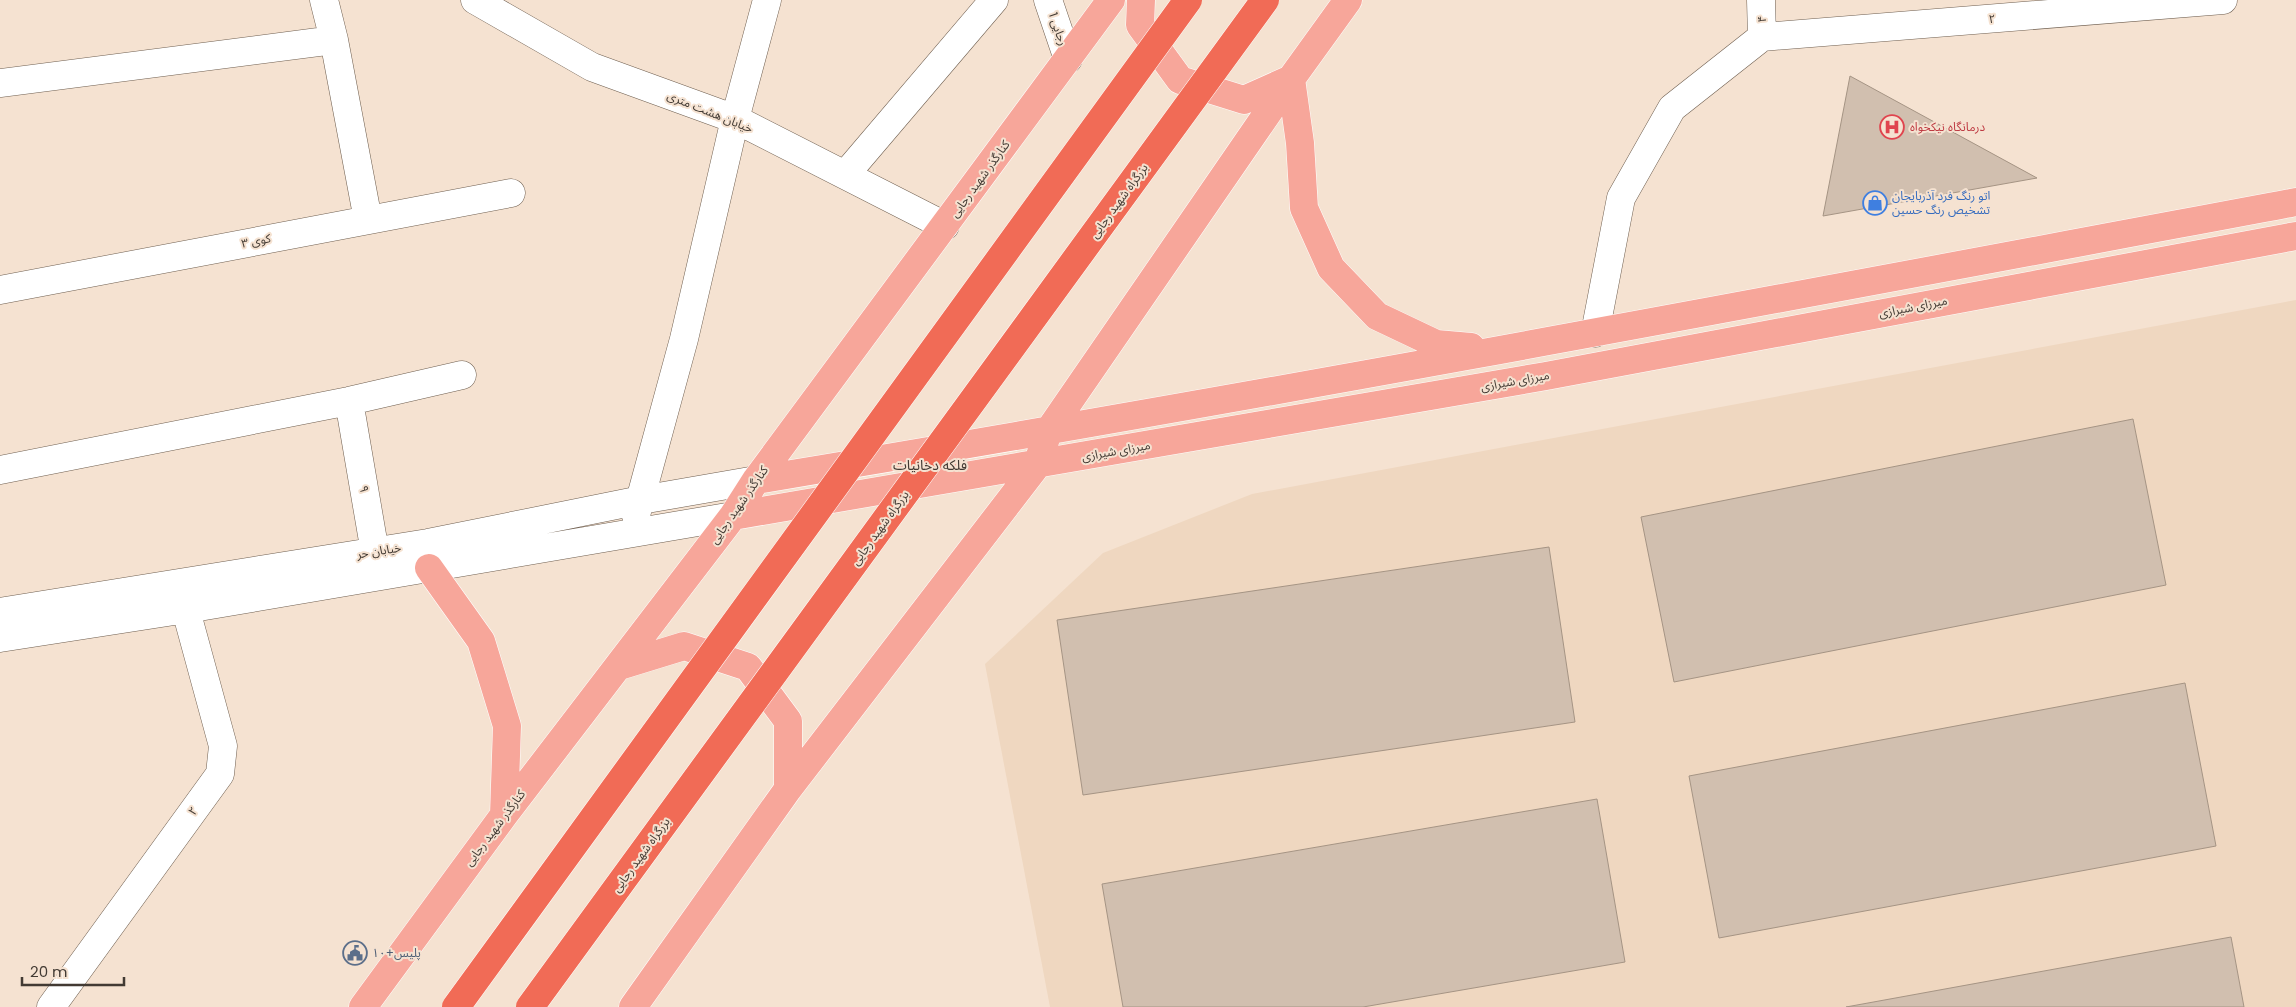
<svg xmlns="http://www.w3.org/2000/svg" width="2296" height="1007" viewBox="0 0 2296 1007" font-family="Poppins,'Noto Sans Arabic',sans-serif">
	<rect width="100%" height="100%" fill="#f5e2d1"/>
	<path fill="#efd7c0" d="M2296,300V1007H1050L985,664L1103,553L1252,494Z"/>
	<path fill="#d1bfaf" stroke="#a59484" d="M1850,76L2037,178L1823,216Z
		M2133,419L2166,585L1674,682L1641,517Z
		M1549,547L1575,722L1083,795L1057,620Z
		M2185,683L2216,846L1719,938L1689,776Z
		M1597,799L1625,962L1363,1007H1123L1102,884Z
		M2231,937L2244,1007H1846Z"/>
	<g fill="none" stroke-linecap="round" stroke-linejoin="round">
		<g stroke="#6f5f50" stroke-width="29">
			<path id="minor" d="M475,0L592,67L735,119L945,226
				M1048,0L1068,59
				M1761,0L1762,37
				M1762,37L2223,0
				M334,40L368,220
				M0,83L334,40L324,0
				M845,175L994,0
				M0,290L511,193
				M1595,333L1621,198L1672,108L1762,37
				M349,401L378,570
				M0,470L349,401L462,375
				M636,515L684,339L735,119L767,0
				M0,612L428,543L641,500L756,480
				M0,638L187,609L733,516
				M51,1007L220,774L223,746L181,592"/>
		</g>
		<g stroke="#fff" stroke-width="29">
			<path id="major" d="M1141,0L1140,25L1180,80L1244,100L1291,79L1300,143L1304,208L1331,268L1377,316L1436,344L1471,347
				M756,480C1270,395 1783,298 2296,202
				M733,516L1546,376L2296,236
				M429,568L481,641L507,726L504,815
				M619,666L684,646L748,667L788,721V789
				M363,1007L504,815L733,516L756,480L1111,0
				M633,1007L788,789L1037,465L1048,432L1291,79L1348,0"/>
		</g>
		<use href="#minor" stroke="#fff" stroke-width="28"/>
		<use href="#major" stroke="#f7a69a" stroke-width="28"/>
		<g stroke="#fff" stroke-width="29" stroke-linecap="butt">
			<path id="highway-bridge" d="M456,1007L1188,0
				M530,1007L1265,0"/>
		</g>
		<use href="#highway-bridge" stroke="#f16b56" stroke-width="28"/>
	</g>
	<defs>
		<g id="hospital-ring" transform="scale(1.25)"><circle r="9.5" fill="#f5e2d1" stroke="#e0444e" stroke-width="1.5"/><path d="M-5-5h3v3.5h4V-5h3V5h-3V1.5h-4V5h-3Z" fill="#e0444e"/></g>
		<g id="shop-ring" transform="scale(1.25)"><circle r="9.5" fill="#f5e2d1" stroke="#3f7fe0" stroke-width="1.5"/><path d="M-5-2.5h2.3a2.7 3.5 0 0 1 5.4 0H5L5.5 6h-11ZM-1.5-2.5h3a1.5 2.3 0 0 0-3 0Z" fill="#3f7fe0"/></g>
		<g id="civic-ring" transform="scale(1.25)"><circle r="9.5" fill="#f5e2d1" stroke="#5c6f8a" stroke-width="1.5"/><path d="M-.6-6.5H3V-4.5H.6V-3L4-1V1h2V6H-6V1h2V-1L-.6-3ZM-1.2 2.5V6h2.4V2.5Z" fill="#5c6f8a"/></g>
	</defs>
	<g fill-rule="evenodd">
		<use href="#hospital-ring" x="1892" y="127"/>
		<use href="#shop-ring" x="1875" y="203"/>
		<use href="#civic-ring" x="355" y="953"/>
	</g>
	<g text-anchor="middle" stroke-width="4" stroke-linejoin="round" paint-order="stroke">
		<g font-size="12" fill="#423a33" stroke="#f5e2d1">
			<text transform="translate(1762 19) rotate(-90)" y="4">۴</text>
			<text transform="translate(1992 19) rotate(-5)" y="4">۲</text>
			<text transform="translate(1058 29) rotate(71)" y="4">رجایی 1</text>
			<text transform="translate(710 112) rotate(22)" y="4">خیابان هشت متری</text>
			<text transform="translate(980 179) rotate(-54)" y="4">کنارگذر شهید رجایی</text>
			<text transform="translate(1119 201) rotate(-54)" y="4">بزرگراه شهید رجایی</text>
			<text transform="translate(256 241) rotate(-11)" y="4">کوی ۳</text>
			<text transform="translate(1913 307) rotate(-11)" y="4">میرزای شیرازی</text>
			<text transform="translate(1515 381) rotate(-10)" y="4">میرزای شیرازی</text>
			<text transform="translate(1116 451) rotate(-10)" y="4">میرزای شیرازی</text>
			<text transform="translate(364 489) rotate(80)" y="4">۹</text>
			<text transform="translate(739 505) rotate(-55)" y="4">کنارگذر شهید رجایی</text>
			<text transform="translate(880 528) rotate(-54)" y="4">بزرگراه شهید رجایی</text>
			<text transform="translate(379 551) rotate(-9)" y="4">خیابان حر</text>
			<text transform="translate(193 811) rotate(-54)" y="4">۲</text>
			<text transform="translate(495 828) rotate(-53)" y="4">کنارگذر شهید رجایی</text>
			<text transform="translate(641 855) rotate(-54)" y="4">بزرگراه شهید رجایی</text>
		</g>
		<g font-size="12" fill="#be3a42" stroke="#f5e2d1" text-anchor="start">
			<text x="1910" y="131">درمانگاه نیکخواه</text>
		</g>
		<g font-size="12" fill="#366cbe" stroke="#f5e2d1" text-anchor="start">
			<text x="1892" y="200">اتو رنگ فرد آذربایجان<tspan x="1892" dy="14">تشخیص رنگ حسین</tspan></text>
		</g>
		<g font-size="12" fill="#4e5e75" stroke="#f5e2d1" text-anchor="start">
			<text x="372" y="957">پلیس+١٠</text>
		</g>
		<g font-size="14" fill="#423a33" stroke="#f5e2d1">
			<text x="930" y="470">فلکه دخانیات</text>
		</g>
	</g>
	<path d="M22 977v8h102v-8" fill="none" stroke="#423a33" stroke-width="2.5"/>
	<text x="30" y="977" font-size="15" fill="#423a33" stroke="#f5e2d1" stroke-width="4" paint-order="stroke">20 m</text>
</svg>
